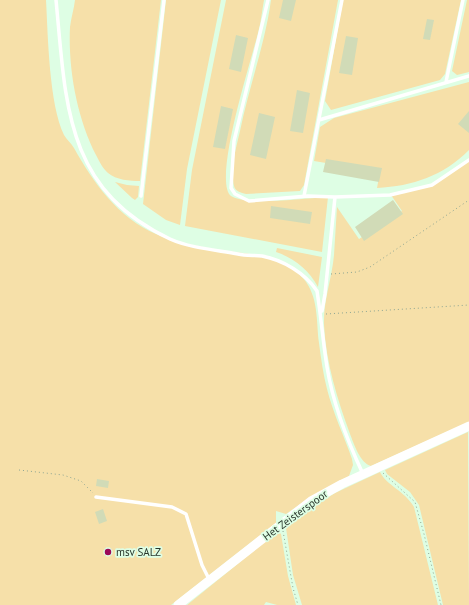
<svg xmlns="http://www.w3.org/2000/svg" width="469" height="605" viewBox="0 0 469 605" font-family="'PT Sans',sans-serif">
	<rect width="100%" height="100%" fill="#defee4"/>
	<path fill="#f6e0a9" d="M0,0H46C48,36 49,104 64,135C67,140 71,143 74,148C93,182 118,218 156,234C176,243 197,246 219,250C247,254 283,255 303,278C319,297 316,320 319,343C321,358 323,374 327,389C333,413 344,436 352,459L353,465L349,476L312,496L286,514L276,511V523L171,605H0Z
		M75,0H161L140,181C130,181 116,180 108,173C103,169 99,161 96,155C77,118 68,69 70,27C71,18 74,9 75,0Z
		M166,0H221L187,169L180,225L166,220L143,204Z
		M226,0H264C262,11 261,22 258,33C252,58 212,181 231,196C246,206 308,198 328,197L322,252L185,226L192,170Z
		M271,0H338L304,185L300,191L246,194C241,193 235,191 234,186C230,169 236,148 240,131C249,87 265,44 271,0Z
		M343,0H461L445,74L440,80L331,110L325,101Z
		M467,0H469V72L457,75L452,71Z
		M469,82V150C443,176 413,186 377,188L380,172L314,161L320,127L334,118Z
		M469,160V422L371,466C360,463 354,444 350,434C337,398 326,363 324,325C323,302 332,278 334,255C335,239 336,223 337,207L359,239L402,211L391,195L435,183Z
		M115,182L127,185L139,186L138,197L135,200L132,198Z
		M277,248L322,257L318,287C309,270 294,258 276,252Z
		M468,432L469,605H443L419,505L410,492L387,474L385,470Z
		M380,472C386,485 405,491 414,507L438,605H302L293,575L286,528L288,524L335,493Z
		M278,531L281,534L288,576L296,605H277L266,602L264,605H187Z"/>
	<path fill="#d1dbb7" d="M283,0H296L291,21L279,18Z
		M427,19L434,20L430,40L423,39Z
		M236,35L248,38L241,72L229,69Z
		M346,36L358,38L352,75L339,73Z
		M297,90L310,93L303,133L290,131Z
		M221,106L233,109L225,149L213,147Z
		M469,111V133L458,124Z
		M259,113L275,117L266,159L250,155Z
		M326,159L382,168L379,182L323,172Z
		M393,200L403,214L364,241L355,227Z
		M271,206L312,212L310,224L270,218Z
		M97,479L109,481L108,488L96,486Z
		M103,509L107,521L99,524L95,512Z"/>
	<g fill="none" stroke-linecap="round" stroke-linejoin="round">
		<path stroke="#8ea693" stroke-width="1" stroke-dasharray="1 3" stroke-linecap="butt" d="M331,274L357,272L370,267L469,200
			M326,314L469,305
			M19,470L63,475L81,481L93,493
			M383,473L415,502L424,534L441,605
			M283,531L293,588L298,605"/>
		<path stroke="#fff" stroke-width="3.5" d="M56,0C66,102 64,189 170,239C190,248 216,250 238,254C246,256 254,255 262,256C283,260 305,273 317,291C321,316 323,342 327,367C333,404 347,440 363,474
			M268,0L234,141L231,188L235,194L249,201L308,196L335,197L390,195L432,185L469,160
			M446,82L463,0
			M319,120L469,76
			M141,196L164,0
			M304,196L342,0
			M322,311L325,294L335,197
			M96,497L172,507L186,514L202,565L209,579"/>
		<path stroke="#fff" stroke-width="9" d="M178,605L311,501L342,484L469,426"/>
	</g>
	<circle fill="#9b0959" stroke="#defee4" stroke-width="1.5" cx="108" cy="552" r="4"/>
	<g text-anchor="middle" stroke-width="3.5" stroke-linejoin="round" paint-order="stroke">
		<g font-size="11" fill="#2a372c" stroke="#defee4">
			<text transform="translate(295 515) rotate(-36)" y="4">Het Zeisterspoor</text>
		</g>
		<g font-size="11" fill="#2a372c" stroke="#defee4" text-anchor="start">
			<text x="116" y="556">msv SALZ</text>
		</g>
	</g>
</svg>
